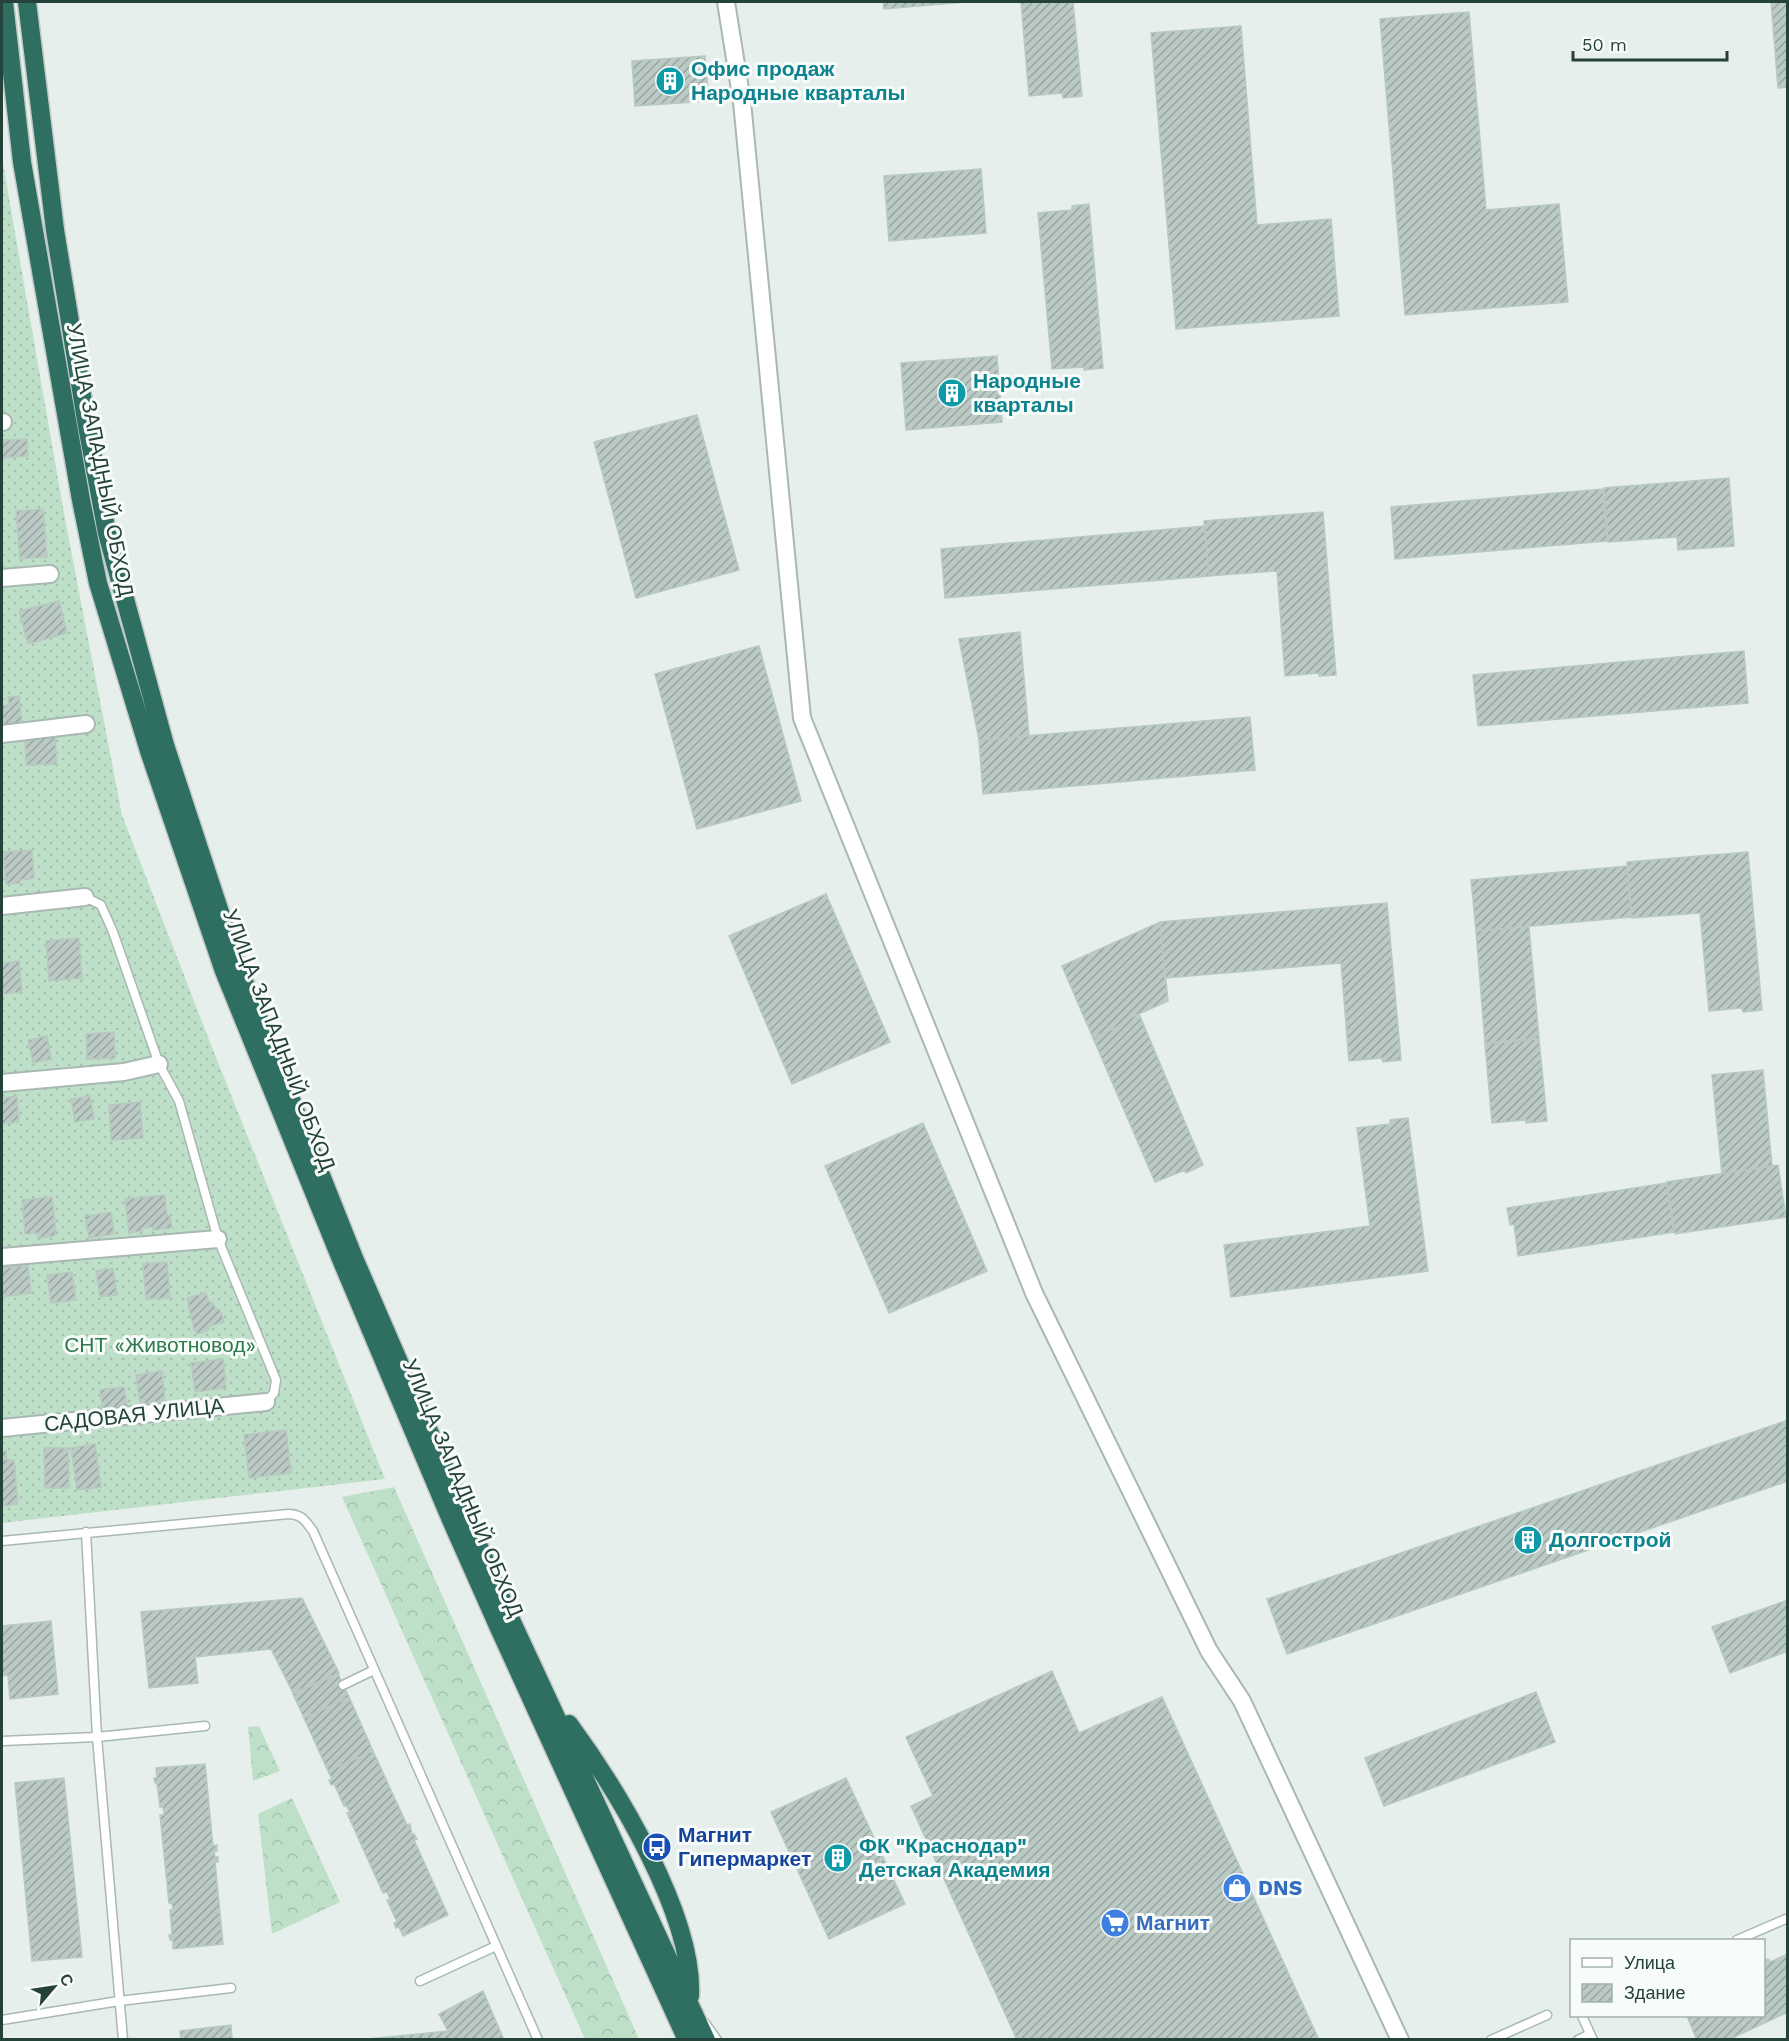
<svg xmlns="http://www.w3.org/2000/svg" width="1789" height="2041" viewBox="0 0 1789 2041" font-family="'Work Sans',sans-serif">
	<defs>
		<pattern id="forest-crowns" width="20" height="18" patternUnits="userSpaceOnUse" patternTransform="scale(1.5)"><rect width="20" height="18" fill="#bfe0c8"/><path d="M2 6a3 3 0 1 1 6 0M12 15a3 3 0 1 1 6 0" fill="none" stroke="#a4c1ad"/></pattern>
		<pattern id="garden-dots" width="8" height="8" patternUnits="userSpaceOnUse" patternTransform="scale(1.5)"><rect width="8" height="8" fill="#bfe0c8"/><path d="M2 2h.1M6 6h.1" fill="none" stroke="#a4c1ad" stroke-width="1.8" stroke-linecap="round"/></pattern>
		<pattern id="building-hatch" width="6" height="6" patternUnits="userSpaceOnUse" patternTransform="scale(1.5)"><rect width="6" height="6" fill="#bbcac4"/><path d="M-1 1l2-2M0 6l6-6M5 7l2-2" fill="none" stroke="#98a6a0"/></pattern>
	</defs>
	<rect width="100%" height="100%" fill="#e6efeb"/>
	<path fill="url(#forest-crowns)" d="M394,1487L639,2039H585L342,1497Z
		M259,1726L280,1771L253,1781L248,1727Z
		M292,1798L340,1902L272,1934L258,1814Z"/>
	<path fill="url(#garden-dots)" d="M2,158L65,519L122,815L211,1045L385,1479L2,1523Z"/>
	<path fill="url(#building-hatch)" stroke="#b8c9c2" stroke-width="1.5" d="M883,2H966L884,9Z
		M1021,2H1073L1082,96L1063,98L1062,93L1029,96Z
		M1771,2H1788V87L1778,88Z
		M1469,12L1486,210L1559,204L1568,302L1405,315L1380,19Z
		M1241,26L1257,225L1331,219L1339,316L1176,329L1151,33Z
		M705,56L709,101L635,106L632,61Z
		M981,169L986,233L889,241L884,176Z
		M1089,204L1103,368L1084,370V367L1052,369L1038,213L1072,210V206Z
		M997,356L1002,422L906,430L901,363Z
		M697,415L739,570L636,598L594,442Z
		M27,439L28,456L2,458V440Z
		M1729,478L1734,546L1678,550L1677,537L1608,542L1604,488Z
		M1603,489L1607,541L1395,559L1391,507Z
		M43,509L47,557L20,559L16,511Z
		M1323,512L1336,675L1319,676V673L1285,676L1277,571L1209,576L1204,521Z
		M1205,526L1209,576L945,598L941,549Z
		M59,601L67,633L28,644L19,611Z
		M1020,632L1029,736L979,740L959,639Z
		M759,646L801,801L697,829L655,674Z
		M1744,651L1748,703L1478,726L1473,675Z
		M19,696L22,724L2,726V706L9,705L8,697Z
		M1250,717L1255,770L983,794L979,740Z
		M55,736L57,764L26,765L25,738Z
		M32,850L34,878L20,880V883L6,884L3,852Z
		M1748,852L1762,1010L1743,1012L1742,1008L1709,1011L1700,913L1632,918L1627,862Z
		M1627,866L1631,917L1476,931L1471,880Z
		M826,894L890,1042L792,1084L729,936Z
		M1387,903L1401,1060L1383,1062L1382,1058L1349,1061L1341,963L1165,978L1160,922Z
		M1160,922L1168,1001L1123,1021L1124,1024L1093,1038L1062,966Z
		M1529,927L1539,1038L1485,1043L1476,931Z
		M79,938L82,978L49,981L46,941Z
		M19,961L22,992L2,994V963Z
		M1139,1014L1203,1165L1186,1173L1185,1170L1155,1182L1093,1038L1124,1024L1123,1021Z
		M114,1032L115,1058L87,1059L86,1034Z
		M47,1036L51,1059L33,1063L28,1040Z
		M1539,1039L1547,1121L1526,1123V1120L1492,1123L1485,1044Z
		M1763,1070L1772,1166L1722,1174L1712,1075Z
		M17,1096L19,1122L2,1124V1098Z
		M90,1096L94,1119L75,1122L71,1099Z
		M140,1102L143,1138L111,1140L109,1105Z
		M1408,1118L1428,1271L1231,1297L1224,1245L1370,1226L1357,1128L1390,1124V1120Z
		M923,1123L987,1271L889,1313L825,1166Z
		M1778,1165L1786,1217L1675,1234L1667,1182Z
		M1666,1183L1674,1232L1518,1256L1514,1224L1510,1225L1507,1208Z
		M165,1195L167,1216H170L172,1228L153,1230V1227L142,1228L143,1231L129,1233L125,1199Z
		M52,1197L56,1231L54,1236L38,1238L37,1233L25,1234L22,1200Z
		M111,1212L114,1234L89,1238L85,1216Z
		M167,1262L170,1298L146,1299L143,1264Z
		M28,1265L31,1293L2,1297V1268Z
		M113,1268L117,1295L100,1297L96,1271Z
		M72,1272L76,1300L51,1303L47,1275Z
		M206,1293L209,1302H212L217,1310L220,1309L224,1322L210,1326L208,1331L198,1334L194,1330L187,1298Z
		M223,1359L226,1388L195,1392L191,1363Z
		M162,1371L165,1401L140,1404L136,1375Z
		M124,1387L128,1411L103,1415L100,1390Z
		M1788,1420V1481L1287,1654L1267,1599Z
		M286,1430L291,1473L249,1478L244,1435Z
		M95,1444L101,1487L77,1490L71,1448Z
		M44,1448H68L69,1488H45Z
		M6,1451L7,1460H14L18,1504L2,1506V1452Z
		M302,1598L339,1673L293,1693L271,1649L195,1657L198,1683L149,1688L141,1612Z
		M1788,1600V1651L1730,1673L1712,1627Z
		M51,1621L58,1694L10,1699L8,1675L2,1676V1626Z
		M1052,1671L1079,1733L1162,1697L1319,2040H1017L911,1806L933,1796L906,1737Z
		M338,1674L349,1697L304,1718L293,1694Z
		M1536,1692L1555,1742L1384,1806L1365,1758Z
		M349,1697L373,1751L328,1771L304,1718Z
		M373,1751L407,1825L410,1824L412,1835L414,1834L417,1839L414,1840L448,1915L403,1936L399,1927L396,1928L394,1923L397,1922L387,1900L390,1899L387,1892L383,1893L347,1813L350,1812L346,1805L344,1806L334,1784L331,1785L329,1780L332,1779L328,1771Z
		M205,1764L213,1846L217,1845V1851H214L215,1857H218V1862H215L223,1944L173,1949V1940H170L169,1935H172L170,1910H173L172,1903H169L160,1815H164L163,1807H160L157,1783H155L154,1778H157L156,1768Z
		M64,1778L82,1957L32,1961L15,1783Z
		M846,1778L905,1904L829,1939L771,1812Z
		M1788,1954V2012L1728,2040H1697L1687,2016H1764V1961L1768,1959L1770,1962Z
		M483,1991L504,2040H358L448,2031L439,2014Z
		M231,2025L232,2040H181L180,2031Z"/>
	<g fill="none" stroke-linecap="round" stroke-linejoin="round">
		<g stroke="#a8b8b2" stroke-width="11">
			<path id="lane" d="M85,897L101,905L113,932L159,1064L179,1101L218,1239L276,1380L274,1393L266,1402
				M86,1532L97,1737L123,2040
				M2,1541L289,1514C303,1515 305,1521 313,1531L538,2040
				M343,1685L374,1670
				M2,1741L97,1737L205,1726
				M1737,1940L1788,1918
				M420,1981L496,1946
				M1582,2016L1593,2040
				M2,2020L119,2001L231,1988
				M705,2023L717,2040
				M1491,2040L1547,2015
				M1578,2040L1590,2034"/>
		</g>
		<g stroke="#a8b8b2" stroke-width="20">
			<path id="street" d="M726,2L742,102L802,718L1034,1293L1209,1651L1242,1701L1400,2040
				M2,422H3
				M2,578L50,574
				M2,734L86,724
				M2,906L85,897
				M2,1083L124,1072L159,1064
				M2,1257L218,1239
				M2,1428L266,1402"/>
		</g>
		<g stroke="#c2cac8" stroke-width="21">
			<path id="highway" d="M4,2L22,162L81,500L98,583L149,751L224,971L343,1264L451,1520L499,1628L687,2040
				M27,2L55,230L87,426L107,533L165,745L237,964L354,1258L505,1607L706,2040
				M569,1724C616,1788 694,1915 690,1996"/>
		</g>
		<use href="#lane" stroke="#fff" stroke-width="8"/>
		<use href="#street" stroke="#fff" stroke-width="16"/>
		<use href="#highway" stroke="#2f6f62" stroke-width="18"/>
	</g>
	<defs>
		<g id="building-disc" transform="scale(1.5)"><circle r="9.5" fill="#0f9aa8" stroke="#f7fbf9"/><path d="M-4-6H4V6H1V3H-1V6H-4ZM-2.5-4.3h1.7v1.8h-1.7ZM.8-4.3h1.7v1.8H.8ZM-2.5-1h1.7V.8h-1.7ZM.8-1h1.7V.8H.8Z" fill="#fff"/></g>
		<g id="bus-disc" transform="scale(1.5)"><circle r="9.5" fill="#1a4fb4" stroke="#f7fbf9"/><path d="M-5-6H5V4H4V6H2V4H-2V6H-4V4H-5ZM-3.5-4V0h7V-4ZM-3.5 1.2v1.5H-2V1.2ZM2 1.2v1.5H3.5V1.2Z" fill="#fff"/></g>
		<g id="shop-disc" transform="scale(1.5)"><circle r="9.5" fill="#3f7fe0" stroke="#f7fbf9"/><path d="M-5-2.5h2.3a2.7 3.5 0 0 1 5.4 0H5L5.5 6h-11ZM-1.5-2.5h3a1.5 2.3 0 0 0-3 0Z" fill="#fff"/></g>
		<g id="supermarket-disc" transform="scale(1.5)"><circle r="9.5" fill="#3f7fe0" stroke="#f7fbf9"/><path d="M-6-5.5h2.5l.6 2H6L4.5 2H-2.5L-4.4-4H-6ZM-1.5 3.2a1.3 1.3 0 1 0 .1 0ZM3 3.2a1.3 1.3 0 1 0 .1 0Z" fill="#fff"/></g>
	</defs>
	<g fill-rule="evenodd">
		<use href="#building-disc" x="670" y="81"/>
		<use href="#building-disc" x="952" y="393"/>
		<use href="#building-disc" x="1528" y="1540"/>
		<use href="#bus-disc" x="657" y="1847"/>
		<use href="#building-disc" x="838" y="1858"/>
		<use href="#shop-disc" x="1237" y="1888"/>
		<use href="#supermarket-disc" x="1115" y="1923"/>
	</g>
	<g text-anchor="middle" stroke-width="6" stroke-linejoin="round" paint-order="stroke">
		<g font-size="21" font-weight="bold" fill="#0d838f" stroke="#f7fbf9" text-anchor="start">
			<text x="691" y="76">Офис продаж<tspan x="691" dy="24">Народные кварталы</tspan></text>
			<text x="973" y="388">Народные<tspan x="973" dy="24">кварталы</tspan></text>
			<text x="1549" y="1547">Долгострой</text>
			<text x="859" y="1853">ФК "Краснодар"<tspan x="859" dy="24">Детская Академия</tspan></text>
		</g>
		<g font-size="21" fill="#24423a" stroke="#f7fbf9">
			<text transform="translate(100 460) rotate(79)" y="7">УЛИЦА ЗАПАДНЫЙ ОБХОД</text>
			<text transform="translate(279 1040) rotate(69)" y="7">УЛИЦА ЗАПАДНЫЙ ОБХОД</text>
			<text transform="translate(134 1415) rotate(-6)" y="7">САДОВАЯ УЛИЦА</text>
			<text transform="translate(463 1488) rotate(67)" y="7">УЛИЦА ЗАПАДНЫЙ ОБХОД</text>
		</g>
		<g font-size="21" fill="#2d7a4b" stroke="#f7fbf9">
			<text x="160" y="1352">СНТ «Животновод»</text>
		</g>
		<g font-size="21" font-weight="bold" fill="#164399" stroke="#f7fbf9" text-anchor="start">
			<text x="678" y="1842">Магнит<tspan x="678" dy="24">Гипермаркет</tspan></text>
		</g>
		<g font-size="21" font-weight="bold" fill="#366cbe" stroke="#f7fbf9" text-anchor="start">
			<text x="1258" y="1895">DNS</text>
			<text x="1136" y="1930">Магнит</text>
		</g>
	</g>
	<rect width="1789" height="2041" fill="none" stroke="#24423a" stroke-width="6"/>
	<rect x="1570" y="1939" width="195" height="78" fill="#f7fbf9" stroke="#a3b1ad" stroke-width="1.5"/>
	<rect x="1582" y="1958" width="30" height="9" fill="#ffffff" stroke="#a3b1ad" stroke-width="1.5"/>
	<text x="1624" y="1969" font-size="18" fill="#24423a">Улица</text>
	<rect x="1582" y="1984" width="30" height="18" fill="url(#building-hatch)" stroke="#a3b1ad" stroke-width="1.5"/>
	<text x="1624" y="1999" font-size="18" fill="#24423a">Здание</text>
	<g transform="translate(54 1987) rotate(61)" stroke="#f7fbf9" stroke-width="4.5" paint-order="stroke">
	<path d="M0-4.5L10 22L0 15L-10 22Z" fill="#24423a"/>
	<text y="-9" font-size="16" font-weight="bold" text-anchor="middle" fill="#24423a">С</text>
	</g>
	<path d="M1573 51v9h154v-9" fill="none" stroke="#24423a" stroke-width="3"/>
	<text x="1582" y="51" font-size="18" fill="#24423a" stroke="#f7fbf9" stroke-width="4.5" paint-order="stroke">50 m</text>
</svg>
